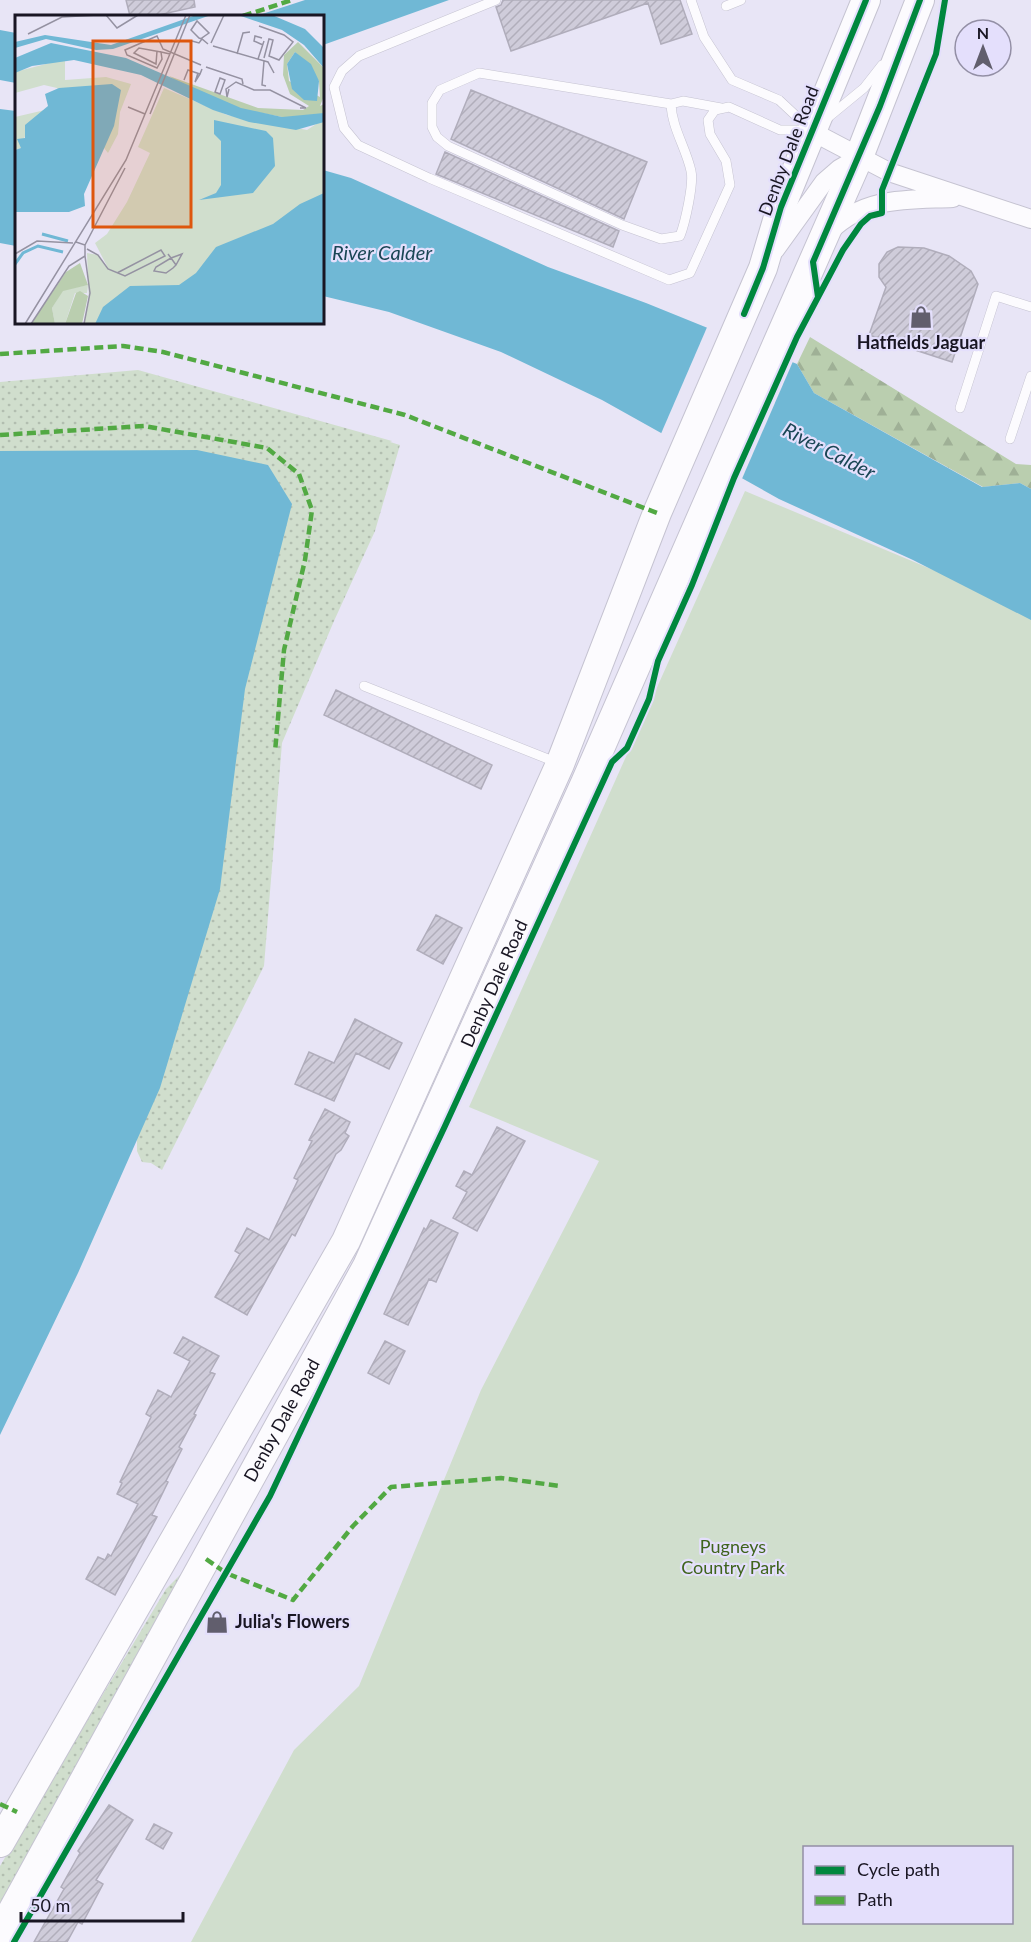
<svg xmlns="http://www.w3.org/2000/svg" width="1031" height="1942" viewBox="0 0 1031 1942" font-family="Lato,sans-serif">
	<defs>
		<pattern id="grass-dots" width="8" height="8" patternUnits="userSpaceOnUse" patternTransform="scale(1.5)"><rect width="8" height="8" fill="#d0decd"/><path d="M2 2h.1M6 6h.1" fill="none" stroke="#b2beb0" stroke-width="1.8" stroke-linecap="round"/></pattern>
		<pattern id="forest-firs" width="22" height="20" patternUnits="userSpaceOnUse" patternTransform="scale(1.5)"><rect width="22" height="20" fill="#baceaf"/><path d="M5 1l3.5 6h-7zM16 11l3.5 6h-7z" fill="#9fb096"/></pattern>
		<pattern id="building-hatch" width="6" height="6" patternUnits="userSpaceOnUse" patternTransform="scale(1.5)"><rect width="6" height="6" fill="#cfccda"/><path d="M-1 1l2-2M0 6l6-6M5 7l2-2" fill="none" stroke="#b1aebb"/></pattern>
	</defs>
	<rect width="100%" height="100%" fill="#e8e5f6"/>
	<path fill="url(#grass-dots)" d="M138,370L392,441L390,442L400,445L375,531L334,621L282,743L264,966L162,1170L151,1163L142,1162L137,1151V1132L0,455V382Z
		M182,1573L0,1905V1866L166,1589Z"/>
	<path fill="url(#forest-firs)" d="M810,337L1016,464L1031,465V489L1020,483L983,487L814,393L797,364Z"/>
	<path fill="#d0decd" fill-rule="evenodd" d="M745,491L1031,611V1942H191L294,1750L359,1686L481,1390L599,1161L469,1107ZM804,1848H1012V1922H804Z"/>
	<path fill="#70b8d5" d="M305,0H449L323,45L322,16H256Z
		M0,30L16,33V83L0,80Z
		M0,109L16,111V246L0,243Z
		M323,170L351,178L548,267L646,303L797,364L814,393L982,487L1020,483L1031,489V620L913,560L779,499L602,400L501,352L389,312L323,296Z
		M197,450L268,465L292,504L245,689L220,889L160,1088L78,1273L0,1435V451Z"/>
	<path fill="#e8e5f6" d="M708,325L794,359L741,481L660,436Z"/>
	<path fill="url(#building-hatch)" stroke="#b0adbb" stroke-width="1.5" d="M126,0H194L195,7L154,16H130Z
		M503,0H680L692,34L661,44L648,3L511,51L496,7L501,5Z
		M471,90L647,162L624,219L451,139Z
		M445,152L619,231L613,247L436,174Z
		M898,247L924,248L949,256L971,271L978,284L952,362L869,335L886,287L879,277V264L887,252Z
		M336,690L492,765L481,789L324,715Z
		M436,915L462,928L443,964L417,950Z
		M355,1019L402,1043L389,1069L356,1053L334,1101L295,1084L309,1052L334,1063Z
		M325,1109L350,1122L345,1133L349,1136L341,1150L336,1154L295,1236L292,1234L247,1315L215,1297L240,1254L235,1251L247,1228L269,1240L298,1180L294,1178L312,1141L309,1140Z
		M497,1127L525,1141L477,1231L453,1218L467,1192L456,1186L464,1171L472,1175Z
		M431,1220L458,1233L436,1282L429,1279L408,1325L384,1314L424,1228L426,1230Z
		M183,1337L219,1356L210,1372L215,1374L194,1414L196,1415L179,1447L182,1449L166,1481L168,1482L152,1515L157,1517L115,1595L86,1579L98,1557L105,1560L108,1554L111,1556L138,1504L117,1494L122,1483L120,1482L151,1417L146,1414L158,1390L171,1397L190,1361L174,1353Z
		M385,1341L405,1351L389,1384L368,1373Z
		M109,1805L133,1820L96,1880L103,1884L82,1924L78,1922L67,1942H34L64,1889L61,1887L80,1853L78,1851Z
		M154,1824L172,1833L163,1849L146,1839Z"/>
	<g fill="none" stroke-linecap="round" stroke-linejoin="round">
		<g stroke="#c5c3d1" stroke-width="10">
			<path id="lane" d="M496,0L359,56L342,71L334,87L344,128L358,145L429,178L669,280L690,273L730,185L726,161L710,134L708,120L715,110L729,107L780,130H809
				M691,0L704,37L732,80L779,100L810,129
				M726,6L741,0
				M671,104C672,128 686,148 691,171C694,184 685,223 680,236L661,239L622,225L448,146L437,137L432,127V103L440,90L479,73L671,104L683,101L721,108
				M825,120L864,88L882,65
				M960,408L996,296L1031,307
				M1010,439L1031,376
				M364,686L558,763"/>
		</g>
		<g stroke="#c5c3d1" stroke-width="20">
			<path id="street" d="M811,131L889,172L1031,219
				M830,231C866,196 907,200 953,198
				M775,250L824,182L839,169L858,158"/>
		</g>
		<g stroke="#c5c3d1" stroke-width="30">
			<g id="primary">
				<path d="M0,1843L346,1241L560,764L657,513L763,268L781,207L866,0"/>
				<path id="s1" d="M0,1933L367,1266L585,783L783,330L859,157L920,0"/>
			</g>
		</g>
		<use href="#lane" stroke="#fcfbfe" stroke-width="9"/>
		<use href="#street" stroke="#fcfbfe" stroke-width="18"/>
		<use href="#primary" stroke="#fcfbfe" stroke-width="28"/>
		<path stroke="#52a943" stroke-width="4.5" stroke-dasharray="9 4.5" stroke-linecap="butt" d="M243,16L292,0
			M0,354L123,346L163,352L405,415L657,513
			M0,435L144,426L267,448L299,474L312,510L305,560L284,650L275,752
			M206,1559L226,1573L293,1600L353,1526L391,1487L501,1478L560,1486
			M0,1804L17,1812"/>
		<g stroke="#e4dffc" stroke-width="10">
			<path id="cycleway" d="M818,297L813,262L880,106L920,0
				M744,314L763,268L781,207L866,0
				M14,1942L270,1496L445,1126L612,762L627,748L649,699L658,661L692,585L734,478L797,337L843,250L861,224L870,216L882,213V190L936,54L945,0"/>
		</g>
		<use href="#cycleway" stroke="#00873e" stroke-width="6"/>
	</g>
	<defs>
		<g id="shop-bare" transform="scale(1.8)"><path d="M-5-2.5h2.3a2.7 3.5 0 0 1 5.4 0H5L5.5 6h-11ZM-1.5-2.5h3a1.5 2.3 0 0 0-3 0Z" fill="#615e6d" stroke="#e4dffc" stroke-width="2.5" paint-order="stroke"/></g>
	</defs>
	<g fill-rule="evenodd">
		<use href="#shop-bare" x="921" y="317"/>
		<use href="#shop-bare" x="217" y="1622"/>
	</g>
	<g text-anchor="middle" stroke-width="4.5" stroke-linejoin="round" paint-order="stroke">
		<g font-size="18" fill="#191623" stroke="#e4dffc">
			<text transform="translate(789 151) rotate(-69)" y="6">Denby Dale Road</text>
			<text dy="6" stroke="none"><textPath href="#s1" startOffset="1071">Denby Dale Road</textPath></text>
			<text dy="6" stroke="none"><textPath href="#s1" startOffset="585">Denby Dale Road</textPath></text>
		</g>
		<g font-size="18" font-weight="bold" fill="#191623" stroke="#e4dffc">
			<text x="921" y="349">Hatfields Jaguar</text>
			<text x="235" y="1628" text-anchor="start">Julia's Flowers</text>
		</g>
		<g font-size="18" fill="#3f641c" stroke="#e4dffc">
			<text x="733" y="1553">Pugneys<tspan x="733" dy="21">Country Park</tspan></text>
		</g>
		<g font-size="20" font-style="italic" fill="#1a4655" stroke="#e4dffc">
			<text x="382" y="260">River Calder</text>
			<text transform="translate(829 451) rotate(27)" y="7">River Calder</text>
		</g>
	</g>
	<g transform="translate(15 15)">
		<rect width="309" height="309" fill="#e8e5f6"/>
		<path d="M50,44V65L91,62L116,69L105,97L103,119L93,138L42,73L29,70L0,78V57ZM30,95L12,115L6,133L0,135V102ZM73,270L72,278H60L50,309H40L37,293L48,275Z" fill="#d0decd"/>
		<path d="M283,27L309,53V81L305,91L309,89V98L297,102H267L226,94L172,73L154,61L243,93L288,95L294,91L275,79L268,60L269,40ZM280,37L304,66L305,82L274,66L272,49ZM65,248L73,270L48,276L37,293L40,309H16L51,257ZM65,276L73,281L67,309H50L61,278Z" fill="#baceaf" fill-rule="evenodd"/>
		<path d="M149,73L212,100L292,115L309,104V309H69L74,287L72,238L83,240L93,253L80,228L92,219L112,187L135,138L123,132Z" fill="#d0decd"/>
		<path d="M181,0H196L98,34L81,35L31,24L0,33V27L30,20L96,30ZM223,0H257L290,14L309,33V53L289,30L267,15ZM36,28L111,43L226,93L267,102L309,98V107L281,115L234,107L198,95L126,60L59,45L17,51L0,58V43ZM280,37L296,49L304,66L302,86L289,85L277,74L272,49ZM97,69L106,75L99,111L69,179L70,191L54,197H0V135L6,133L2,124L10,123V110L33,91L30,79L44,73ZM199,105L251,116L258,123L260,151L238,178L184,185L201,178L206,170V126L199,119ZM309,178V309H80L88,292L115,271L164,270L181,258L201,232L258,209L285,189Z" fill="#70b8d5"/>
		<path fill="none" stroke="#70b8d5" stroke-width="3" d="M27,219L53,226M0,249L8,238L23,231L48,237"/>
		<path fill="none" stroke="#9592a2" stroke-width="1.5" d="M91,0L102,13L123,0M244,11L269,20L278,27L264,45L254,41L258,25L254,24L249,43M13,19L47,2L83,0M247,23L240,21L239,26L248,30M177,26L184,28L187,24V23L194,18L182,6L176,15L184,23L187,24L193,29M196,28L209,0M198,31L253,47L259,58M142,36L141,49L119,38L124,33L146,37M155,39L146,37L147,44L142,53L112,40L110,35L142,21L148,34L186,50M222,39L228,18L235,17M243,44L249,26M249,46L247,70L251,71M191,52L227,64L228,69M183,58L180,67L185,59M205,63L210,65L205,79L200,77ZM169,65L173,55L185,59L187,54M214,74L212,82L211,74L221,67L239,75H255L291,93H285M113,92L130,99M135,99L175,0M70,230L110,153M72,234L83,240L93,254L110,261L150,241L146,235L102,258M0,239L22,226L58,228M153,239L156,243L161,250L158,253L151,258L139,256L141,252L156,243L167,239L161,250M10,309L111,145L171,0M16,309L54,251L70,241V230L61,227M69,309L75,278L70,241"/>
		<path fill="#de560d" fill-opacity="0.15" stroke="#de560d" stroke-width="3" d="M78,26H176V212H78Z"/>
		<rect width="309" height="309" fill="none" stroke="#191623" stroke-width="3"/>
	</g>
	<rect x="803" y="1846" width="210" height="78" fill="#e4dffc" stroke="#938fa5" stroke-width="1.5"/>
	<rect x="815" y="1866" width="30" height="9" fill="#00873e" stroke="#938fa5" stroke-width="1.5"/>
	<text x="857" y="1876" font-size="18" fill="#191623">Cycle path</text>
	<rect x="815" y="1896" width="30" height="9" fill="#52a943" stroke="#938fa5" stroke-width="1.5"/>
	<text x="857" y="1906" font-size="18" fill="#191623">Path</text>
	<g transform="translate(983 48)"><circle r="28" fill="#e4dffc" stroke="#938fa5" stroke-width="1.5"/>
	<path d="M0-4.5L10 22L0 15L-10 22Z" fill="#615e6d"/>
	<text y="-9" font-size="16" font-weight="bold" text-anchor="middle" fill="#191623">N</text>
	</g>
	<path d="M21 1912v9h162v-9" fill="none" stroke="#191623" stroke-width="3"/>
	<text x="30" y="1912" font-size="18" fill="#191623" stroke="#e4dffc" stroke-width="4.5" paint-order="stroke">50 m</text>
</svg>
